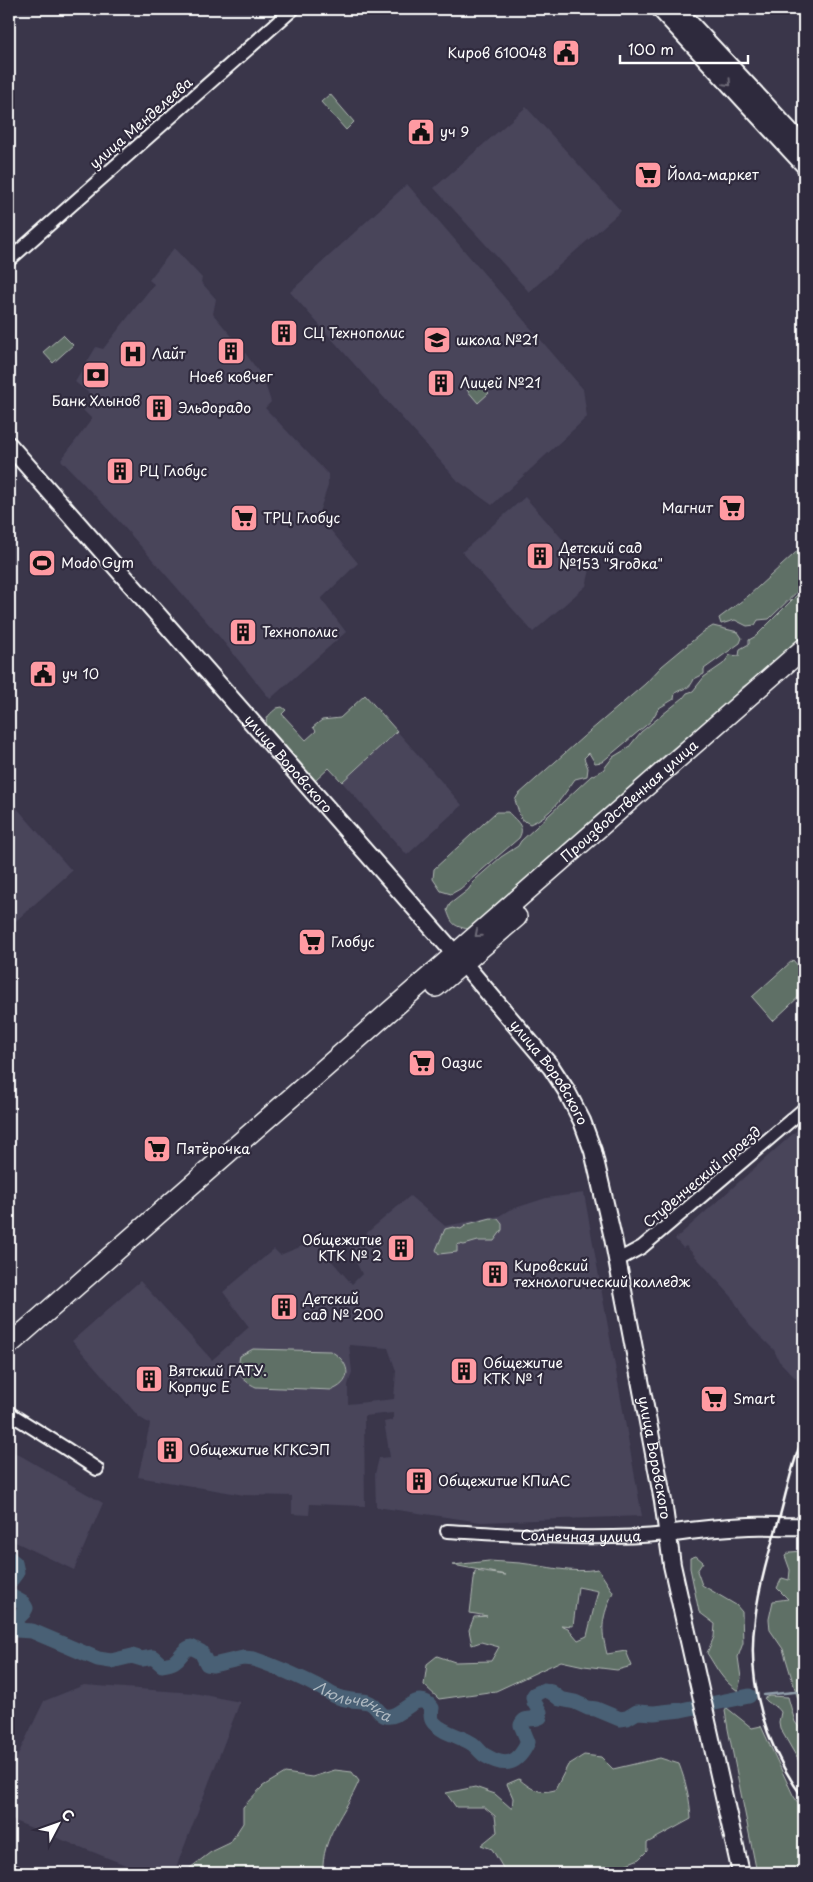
<svg xmlns="http://www.w3.org/2000/svg" width="813" height="1882" viewBox="0 0 813 1882" font-family="'Playpen Sans',sans-serif">
	<rect width="100%" height="100%" fill="#3a364a"/>
	<filter id="ink" filterUnits="userSpaceOnUse"><feTurbulence type="fractalNoise" baseFrequency=".02" numOctaves="2"/><feDisplacementMap in="SourceGraphic" scale="10" xChannelSelector="R" yChannelSelector="G"/><feConvolveMatrix kernelMatrix="1 2 1 2 8 2 1 2 1" color-interpolation-filters="sRGB"/></filter>
	<g filter="url(#ink)">
		<path fill="#48445a" fill-rule="evenodd" d="M526,107L621,211L529,292L434,188Z
			M407,184L583,389L587,417L492,505L458,481L290,292Z
			M174,248L202,278L201,282L216,299L213,314L241,347L263,378L271,402L265,408L328,474V486L318,515L358,563L321,599L346,632L270,699L213,629L117,519L61,460L92,419L83,410L95,398L75,382L96,347L103,349L154,284L149,280Z
			M525,497L590,570L586,586L533,632L462,552Z
			M397,731L462,805L407,855L342,782Z
			M9,799L72,871L9,927Z
			M804,1124V1387L779,1361L774,1350L747,1323L732,1297L686,1246L683,1248L675,1239Z
			M584,1193L642,1516L481,1522L376,1507L375,1474L379,1458L390,1457L384,1422L393,1420V1413L364,1416L365,1506L310,1504L309,1515L292,1514V1496L244,1495L138,1477L150,1424L139,1417L72,1341L140,1281L212,1360L249,1327L223,1292L274,1249L280,1255L312,1242H315L352,1284L362,1274L349,1248L410,1196L445,1226L499,1216L509,1210L546,1198ZM349,1345L388,1348L396,1371L394,1399L348,1404V1385L352,1372Z
			M9,1449L103,1503L74,1570L9,1539Z
			M84,1685L194,1693L240,1702L174,1873H146L9,1819V1773L44,1701Z"/>
		<path fill="#5f6f66" stroke="#afb7b2" fill-rule="evenodd" d="M330,94L354,122L346,130L321,102Z
			M63,335L73,345L53,363L43,352Z
			M477,381L489,393L478,403L467,390Z
			M804,545V585L769,619L758,620L755,625L747,626L735,620L721,624L719,618L747,597Z
			M804,588V638L784,655L777,658L759,676L741,688L732,700L659,760L640,781L468,929C453,926 452,924 447,910L450,904L468,890L476,879L501,857L518,846L521,841L591,776L603,770L613,757L628,748L641,732L683,698L687,693L693,691L704,677L723,664L730,655L739,656L740,649L749,644V640L756,636Z
			M713,626L738,632L742,638L740,643L704,669V674L694,679C690,690 684,687 675,693L674,699L659,708L651,721L602,762L595,763L589,753L584,758L588,768L587,776L575,779C563,796 551,816 530,824L521,819L515,800L518,795L583,737L645,684L662,666L703,632Z
			M365,695L397,731L342,782L329,768L315,781L266,726C265,717 271,713 277,708L282,707L286,710L282,714L306,740L316,731L313,727L322,720L340,718Z
			M496,812H508C516,821 526,826 519,838L460,889L451,894L441,891L433,879L434,869Z
			M793,960L804,973V992L773,1021L752,997Z
			M491,1218L498,1219L502,1224V1230L494,1241H478L464,1245L460,1244L457,1245V1252L439,1254L436,1250L445,1229L453,1227L461,1229L468,1224Z
			M253,1349L330,1351C349,1360 355,1381 332,1390L256,1387C241,1380 236,1373 240,1356Z
			M804,1551V1719L783,1649L770,1630L769,1619L773,1601L788,1599L777,1588L782,1578L789,1580L790,1570L785,1556L790,1552Z
			M696,1556L703,1562L697,1571L702,1585L736,1605L742,1612L743,1643L738,1657L741,1678L738,1691C721,1679 718,1670 707,1653L714,1637L715,1624L699,1612L690,1568V1558Z
			M489,1561C499,1562 510,1562 520,1563C546,1566 572,1574 598,1569L613,1592C602,1618 600,1627 607,1654L626,1651L632,1666L617,1670L584,1666L561,1661L496,1691L439,1699L424,1685L427,1664L437,1656L455,1662L491,1661L499,1647L481,1642L472,1645L469,1630L474,1617L487,1616L470,1613L475,1571L506,1575L453,1565ZM578,1587L598,1591L587,1636L578,1640L568,1628L561,1625L573,1626Z
			M769,1696L788,1697L795,1722L804,1734V1770L780,1728L779,1722L781,1712C777,1705 769,1705 764,1698Z
			M727,1708L752,1728L761,1726L793,1795L804,1812V1873H757L728,1729L725,1711Z
			M584,1755L601,1757L613,1769L660,1758L679,1764C686,1782 690,1799 691,1819L647,1843V1851L639,1859L605,1873H506L492,1849L481,1845L497,1832L495,1816L484,1807H456L446,1793L475,1787L495,1794L512,1809L513,1798L507,1784L519,1779C532,1790 539,1794 555,1790L568,1765Z
			M335,1770L352,1772L359,1781C346,1813 321,1836 323,1873H188L190,1868L211,1852L230,1843L243,1823V1807L263,1786L285,1773L312,1777Z"/>
		<g fill="none" stroke-linecap="round" stroke-linejoin="round">
			<path stroke="#92a0ac" stroke-width="2.5" d="M764,1695L804,1691"/>
			<g stroke="#4a6174" stroke-width="15">
				<path d="M9,1558L15,1563L17,1572L9,1583"/>
				<path id="s1" d="M9,1595L23,1603L26,1608L24,1612L14,1622L16,1630L32,1631L98,1659L111,1661L132,1656L142,1659L153,1657L162,1665C166,1664 172,1664 175,1661C182,1656 182,1650 191,1647L201,1652L207,1664L213,1665L243,1658L254,1659C277,1667 300,1677 321,1688C327,1691 332,1695 338,1697C348,1701 358,1700 368,1702C377,1705 378,1714 386,1716C401,1720 417,1687 432,1708C431,1714 430,1718 434,1723C443,1733 460,1736 471,1743C477,1746 480,1753 486,1756C506,1768 518,1764 528,1742L521,1725C525,1715 533,1721 540,1717V1712L534,1702L533,1697L535,1694L544,1690L551,1692L560,1699L575,1702L588,1708L596,1709L620,1719L627,1718L637,1712L654,1713L681,1710L749,1696"/>
			</g>
			<g stroke="#fff" stroke-width="16">
				<g id="minor">
					<path d="M9,260L293,9"/>
					<path d="M616,1261L642,1247L804,1109"/>
					<path d="M9,1413L65,1448L97,1469"/>
					<path id="s2" d="M447,1531C520,1535 594,1541 667,1534"/>
				</g>
			</g>
			<g stroke="#fff" stroke-width="20">
				<g id="major">
					<path d="M660,9L804,165"/>
					<path d="M677,9L804,146"/>
					<path id="s3" d="M9,445L455,954"/>
					<path id="s4" d="M464,964L551,1067L566,1090L582,1121L593,1151L613,1238L663,1501L672,1565L741,1873"/>
					<path d="M667,1534C695,1530 722,1527 749,1526C768,1525 786,1527 804,1526"/>
				</g>
			</g>
			<g stroke="#fff" stroke-width="22">
				<g id="highway">
					<path d="M436,987L517,917"/>
					<path id="s5" d="M9,1345L804,648"/>
				</g>
			</g>
			<use href="#minor" stroke="#2f2a3d" stroke-width="12"/>
			<use href="#major" stroke="#2f2a3d" stroke-width="16"/>
			<use href="#highway" stroke="#2f2a3d" stroke-width="19"/>
			<path stroke="#fff" stroke-width="2.5" d="M804,1435C792,1462 787,1491 779,1519C769,1552 759,1586 755,1619C746,1683 766,1748 804,1799
				M9,1863L34,1873"/>
		</g>
		<defs><path id="oneway-chevron" d="M-2-3.5L2.5 0L-2 3.5" fill="none" stroke-width="1.6" stroke-linecap="round" stroke-linejoin="round" transform="scale(1.25)"/></defs>
		<g stroke="#6d6a77">
			<use href="#oneway-chevron" transform="translate(728 83) rotate(47)"/>
			<use href="#oneway-chevron" transform="translate(478 934) rotate(139)"/>
		</g>
	</g>
	<defs>
		<g id="civic-square" transform="scale(1.4375)"><rect x="-9" y="-9" width="18" height="18" rx="4" fill="#ff9aa2" stroke="#2f2a3d"/><path d="M-.6-6.5H3V-4.5H.6V-3L4-1V1h2V6H-6V1h2V-1L-.6-3ZM-1.2 2.5V6h2.4V2.5Z" fill="#111"/></g>
		<g id="supermarket-square" transform="scale(1.4375)"><rect x="-9" y="-9" width="18" height="18" rx="4" fill="#ff9aa2" stroke="#2f2a3d"/><path d="M-6-5.5h2.5l.6 2H6L4.5 2H-2.5L-4.4-4H-6ZM-1.5 3.2a1.3 1.3 0 1 0 .1 0ZM3 3.2a1.3 1.3 0 1 0 .1 0Z" fill="#111"/></g>
		<g id="building-square" transform="scale(1.4375)"><rect x="-9" y="-9" width="18" height="18" rx="4" fill="#ff9aa2" stroke="#2f2a3d"/><path d="M-4-6H4V6H1V3H-1V6H-4ZM-2.5-4.3h1.7v1.8h-1.7ZM.8-4.3h1.7v1.8H.8ZM-2.5-1h1.7V.8h-1.7ZM.8-1h1.7V.8H.8Z" fill="#111"/></g>
		<g id="school-square" transform="scale(1.4375)"><rect x="-9" y="-9" width="18" height="18" rx="4" fill="#ff9aa2" stroke="#2f2a3d"/><path d="M0-5L7-2L0 1L-7-2ZM-4 1L0 2.5L4 1V4Q0 6-4 4Z" fill="#111"/></g>
		<g id="hospital-square" transform="scale(1.4375)"><rect x="-9" y="-9" width="18" height="18" rx="4" fill="#ff9aa2" stroke="#2f2a3d"/><path d="M-5-5h3v3.5h4V-5h3V5h-3V1.5h-4V5h-3Z" fill="#111"/></g>
		<g id="bank-square" transform="scale(1.4375)"><rect x="-9" y="-9" width="18" height="18" rx="4" fill="#ff9aa2" stroke="#2f2a3d"/><path d="M-6-4H6V4H-6ZM0-2.3a2.3 2.3 0 1 0 0 4.6a2.3 2.3 0 1 0 0-4.6Z" fill="#111"/></g>
		<g id="stadium-square" transform="scale(1.4375)"><rect x="-9" y="-9" width="18" height="18" rx="4" fill="#ff9aa2" stroke="#2f2a3d"/><path d="M0-5a6.5 5 0 1 0 0 10a6.5 5 0 1 0 0-10ZM-3.5-1.8h7v3.6h-7Z" fill="#111"/></g>
	</defs>
	<g fill-rule="evenodd">
		<use href="#civic-square" x="566" y="53"/>
		<use href="#civic-square" x="421" y="132"/>
		<use href="#supermarket-square" x="648" y="175"/>
		<use href="#building-square" x="284" y="333"/>
		<use href="#school-square" x="437" y="340"/>
		<use href="#building-square" x="231" y="351"/>
		<use href="#hospital-square" x="133" y="354"/>
		<use href="#bank-square" x="96" y="375"/>
		<use href="#building-square" x="441" y="383"/>
		<use href="#building-square" x="159" y="408"/>
		<use href="#building-square" x="120" y="471"/>
		<use href="#supermarket-square" x="732" y="508"/>
		<use href="#supermarket-square" x="244" y="518"/>
		<use href="#building-square" x="540" y="556"/>
		<use href="#stadium-square" x="42" y="563"/>
		<use href="#building-square" x="243" y="632"/>
		<use href="#civic-square" x="43" y="674"/>
		<use href="#supermarket-square" x="312" y="942"/>
		<use href="#supermarket-square" x="422" y="1063"/>
		<use href="#supermarket-square" x="157" y="1149"/>
		<use href="#building-square" x="401" y="1248"/>
		<use href="#building-square" x="495" y="1274"/>
		<use href="#building-square" x="284" y="1307"/>
		<use href="#building-square" x="464" y="1371"/>
		<use href="#building-square" x="149" y="1379"/>
		<use href="#supermarket-square" x="714" y="1399"/>
		<use href="#building-square" x="170" y="1450"/>
		<use href="#building-square" x="419" y="1481"/>
	</g>
	<g text-anchor="middle" stroke-width="4.5" stroke-linejoin="round" paint-order="stroke">
		<g font-size="14" fill="#fff" stroke="#2f2a3d" text-anchor="start">
			<text x="547" y="58" text-anchor="end">Киров 610048</text>
			<text x="440" y="137">уч 9</text>
			<text x="667" y="180">Йола-маркет</text>
			<text x="303" y="338">СЦ Технополис</text>
			<text x="456" y="345">школа №21</text>
			<text x="152" y="359">Лайт</text>
			<text x="231" y="382" text-anchor="middle">Ноев ковчег</text>
			<text x="460" y="388">Лицей №21</text>
			<text x="96" y="406" text-anchor="middle">Банк Хлынов</text>
			<text x="178" y="413">Эльдорадо</text>
			<text x="139" y="476">РЦ Глобус</text>
			<text x="713" y="513" text-anchor="end">Магнит</text>
			<text x="263" y="523">ТРЦ Глобус</text>
			<text x="559" y="553">Детский сад<tspan x="559" dy="16">№153 "Ягодка"</tspan></text>
			<text x="61" y="568">Modo Gym</text>
			<text x="262" y="637">Технополис</text>
			<text x="62" y="679">уч 10</text>
			<text x="331" y="947">Глобус</text>
			<text x="441" y="1068">Оазис</text>
			<text x="176" y="1154">Пятёрочка</text>
			<text x="382" y="1245" text-anchor="end">Общежитие<tspan x="382" dy="16">КТК № 2</tspan></text>
			<text x="514" y="1271">Кировский<tspan x="514" dy="16">технологический колледж</tspan></text>
			<text x="303" y="1304">Детский<tspan x="303" dy="16">сад № 200</tspan></text>
			<text x="483" y="1368">Общежитие<tspan x="483" dy="16">КТК № 1</tspan></text>
			<text x="168" y="1376">Вятский ГАТУ.<tspan x="168" dy="16">Корпус Е</tspan></text>
			<text x="733" y="1404">Smart</text>
			<text x="189" y="1455">Общежитие КГКСЭП</text>
			<text x="438" y="1486">Общежитие КПиАС</text>
		</g>
		<g font-size="14" fill="#fff" stroke="#2f2a3d">
			<text transform="translate(141 123) rotate(-41)" y="5">улица Менделеева</text>
			<text dy="5" stroke="none"><textPath href="#s3" startOffset="424">улица Воровского</textPath></text>
			<text dy="5" stroke="none"><textPath href="#s5" startOffset="825">Производственная улица</textPath></text>
			<text dy="5" stroke="none"><textPath href="#s4" startOffset="138">улица Воровского</textPath></text>
			<text transform="translate(702 1177) rotate(-40)" y="5">Студенческий проезд</text>
			<text dy="5" stroke="none"><textPath href="#s4" startOffset="542">улица Воровского</textPath></text>
			<text dy="5" stroke="none"><textPath href="#s2" startOffset="134">Солнечная улица</textPath></text>
		</g>
		<g font-size="15" font-style="italic" fill="#aeb8c0" stroke="#2f2a3d">
			<text dy="5" stroke="none"><textPath href="#s1" startOffset="421">Люльченка</textPath></text>
		</g>
	</g>
	<rect width="813" height="1882" fill="none" stroke="#2f2a3d" stroke-width="30"/>
	<rect x="15" y="15" width="783" height="1852" fill="none" stroke="#fff" stroke-width="2" filter="url(#ink)"/>
	<g transform="translate(58 1824) rotate(49)" stroke="#2f2a3d" stroke-width="4" paint-order="stroke">
	<path d="M0-4L9 19L0 12L-9 19Z" fill="#ffffff"/>
	<text y="-8" font-size="14" font-weight="bold" text-anchor="middle" fill="#ffffff">С</text>
	</g>
	<path d="M620 55v8h128v-8" fill="none" stroke="#ffffff" stroke-width="2.5"/>
	<text x="628" y="55" font-size="15" fill="#ffffff" stroke="#2f2a3d" stroke-width="4" paint-order="stroke">100 m</text>
</svg>
